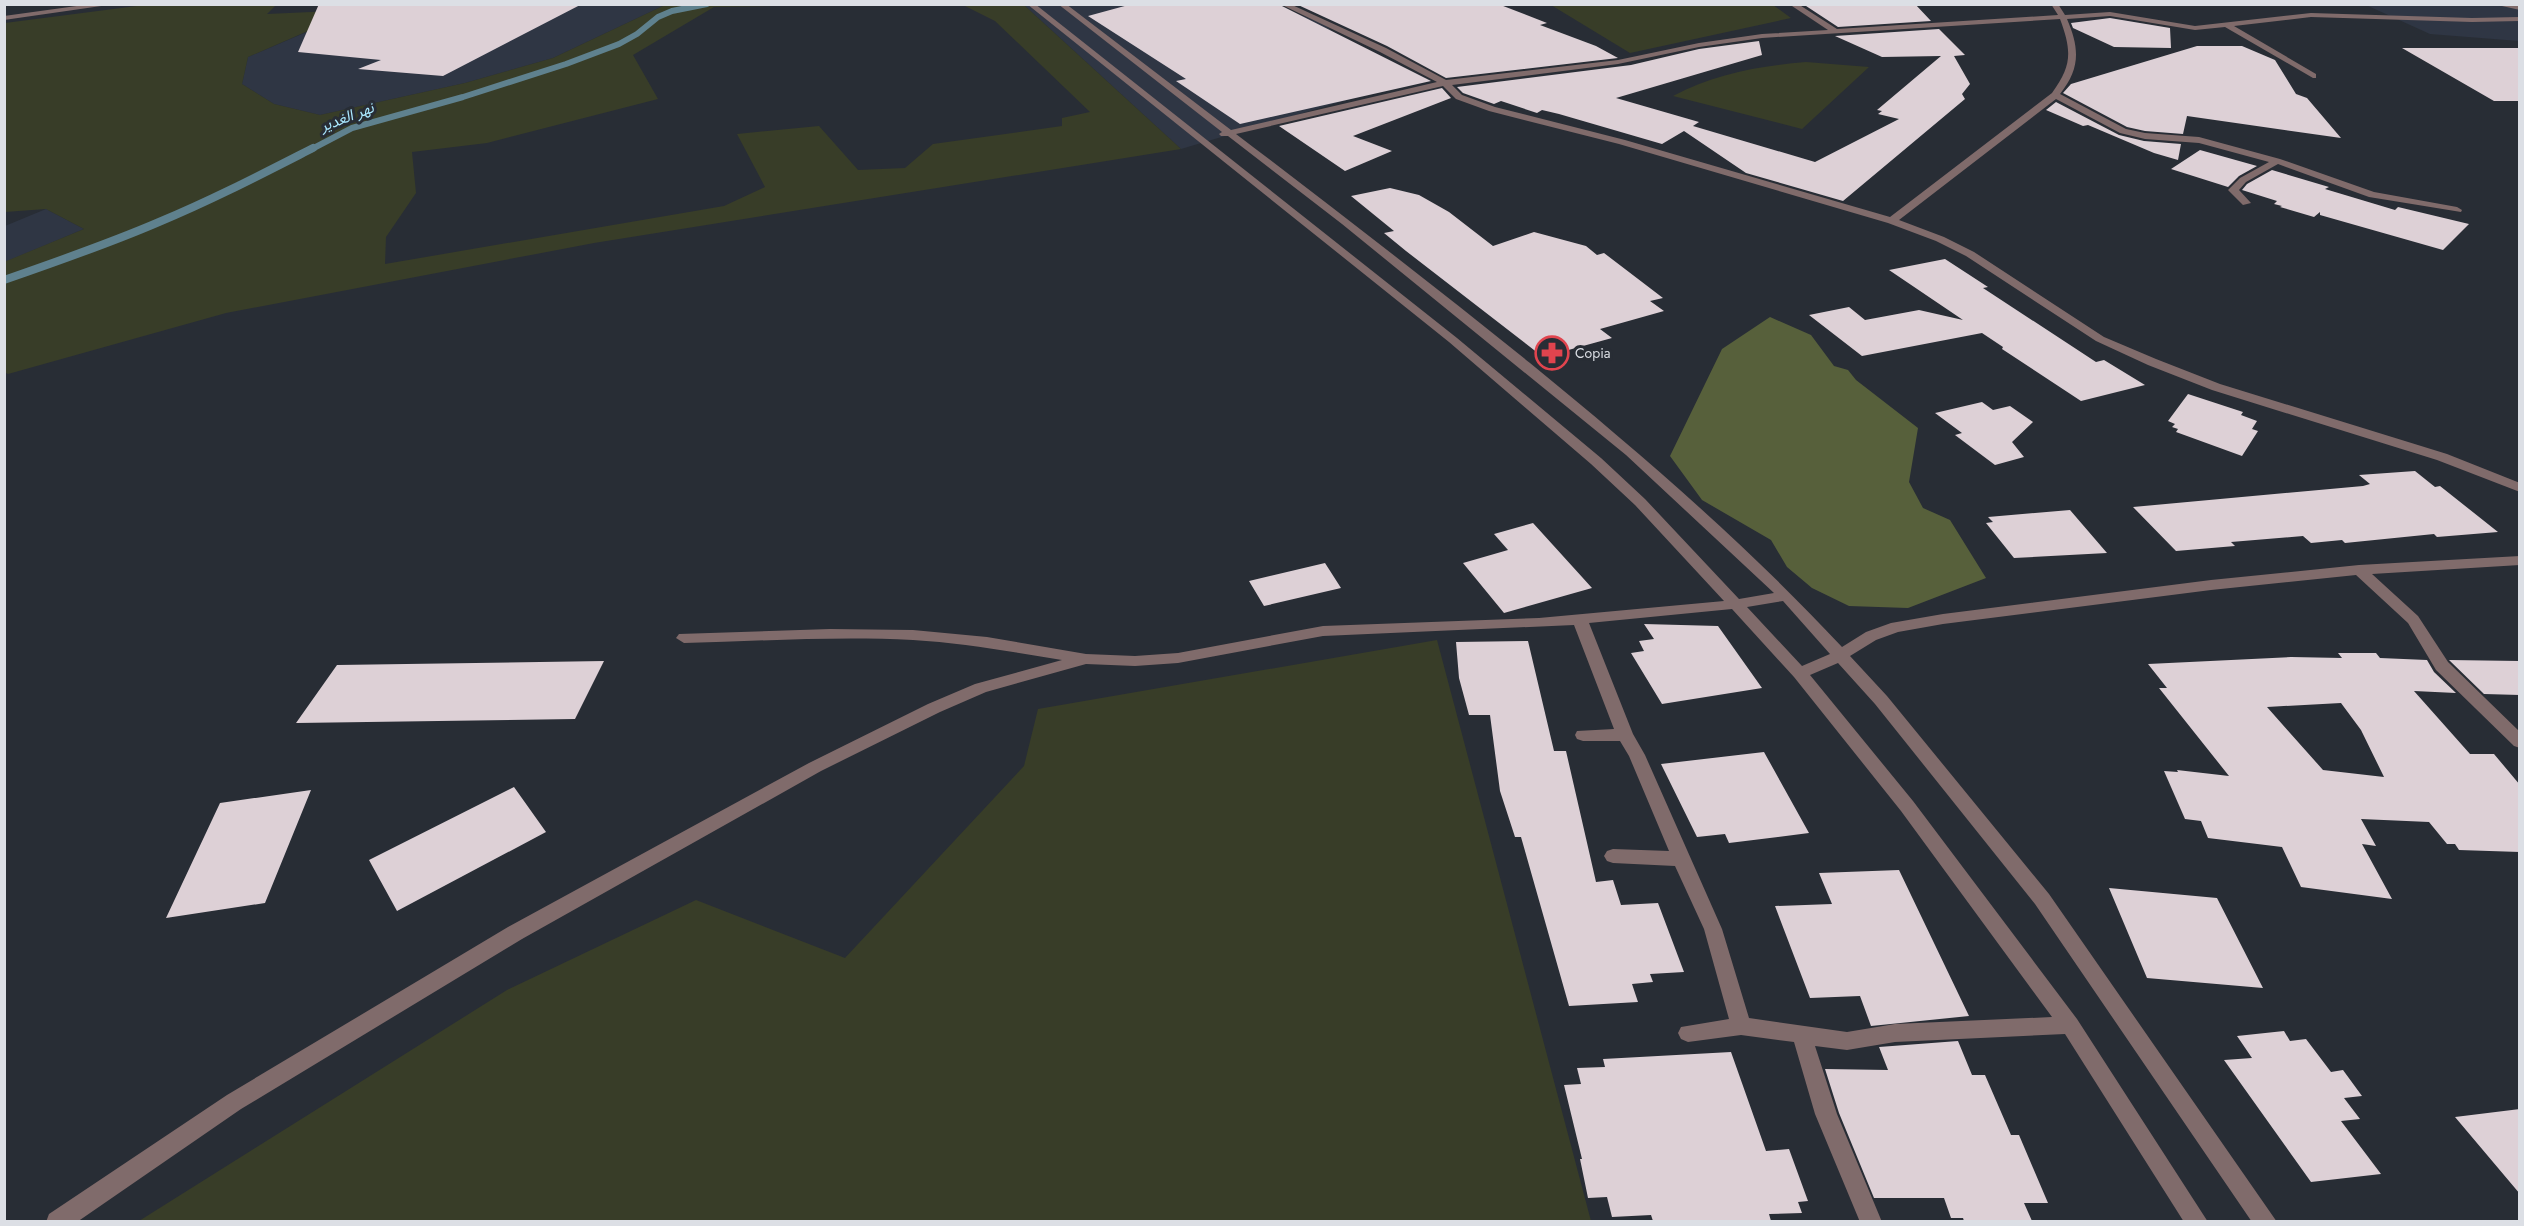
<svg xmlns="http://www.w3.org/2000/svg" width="2524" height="1226" viewBox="0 0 2524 1226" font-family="Jost,'Noto Sans Arabic',sans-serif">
	<rect width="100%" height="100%" fill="#282d35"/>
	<path fill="#2f3644" d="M370,5H665L553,58L465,83L320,115L274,104L242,84L248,57Z
		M1024,5H1273L1323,23L1394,86L1181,149Z
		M2366,5H2519V41L2430,34Z
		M46,209L84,229L5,262V226Z"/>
	<path fill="#383d28" d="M152,4L276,5L267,14L356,10L248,57L242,84L274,104L320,115L465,83L553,58L665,5H829L714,7L633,55L658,99L487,143L412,152L416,193L386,237L385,264L724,206L765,187L737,134L819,126L858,170L905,168L933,144L1062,126V118L1090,112L995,21L963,5H1024L1181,149L594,243L226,313L8,374L4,372V262L84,229L46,209L5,212V23Z
		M1551,5H1773L1791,18L1630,53Z
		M1806,62L1869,67L1802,129L1673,96C1714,74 1759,66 1806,62Z
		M1437,640L1591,1221H139L507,990L696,900L845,958L1024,766L1038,709Z"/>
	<path fill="#57603b" d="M1770,317L1811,335L1834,366L1848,370L1856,380L1918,428L1909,482L1923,508L1950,520L1986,578L1908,608L1849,606L1812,588L1787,567L1771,540L1702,500L1670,456L1722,349Z"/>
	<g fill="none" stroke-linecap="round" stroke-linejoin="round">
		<path stroke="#5f818e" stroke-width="6" d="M310,150L352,128L463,97L566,64L619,44L637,34L658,17L672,11L707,4"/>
		<path stroke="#5f818e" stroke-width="8" d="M4,280C56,262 108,244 159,222C212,200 262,174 313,148"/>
	</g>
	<path fill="#ddd0d6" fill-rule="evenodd" d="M319,4H582L443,76L358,69L381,60L298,52Z
		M1132,4H1278L1431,81L1240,124L1176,81L1186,79L1088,16Z
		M1296,4H1498L1547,23L1540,25L1596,46L1618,58L1446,78L1387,46Z
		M1803,4H1915L1931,21L1838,27Z
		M2110,18L2170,28L2171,48L2114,47L2073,28L2071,23Z
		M1939,29L1965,55L1954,56L1970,84L1962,94L1965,99L1843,201L1746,173L1684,131L1662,144L1559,114L1542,110L1537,113L1501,101L1494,104L1463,93L1457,87L1631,65L1699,49L1759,41L1762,55L1616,98L1699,122L1693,126L1815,162L1899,119L1878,114L1882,111L1877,110L1941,56L1882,57L1835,36Z
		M2197,46H2242L2275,60L2296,94L2307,98L2341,138L2187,116L2183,134L2145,131L2127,127L2063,93L2071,84Z
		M2402,48H2520V101H2494Z
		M1442,88L1451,98L1353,136L1392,151L1345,171L1279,126Z
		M2056,102L2119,135L2144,141L2181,144L2178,160L2154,153L2088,125L2083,126L2046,110Z
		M2200,150L2257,166L2239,176L2228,187L2171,169Z
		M2272,170L2329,187L2325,189L2395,210L2398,207L2469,224L2443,250L2320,215V212L2314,217L2280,207L2282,206L2274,204L2277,201L2242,190L2247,184Z
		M1390,188L1419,195L1449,212L1493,246L1534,232L1586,246L1597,255L1604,253L1663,298L1650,301L1664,311L1600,329L1612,338L1543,357L1406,251L1384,233L1394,231L1351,196Z
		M1945,259L1988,287L1983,288L2096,362L2104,360L2145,385L2081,401L2002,349L2003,347L1982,333L1862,356L1809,315L1849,307L1865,320L1919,310L1963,320L1889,270Z
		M2188,394L2243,412L2241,415L2257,421L2252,429L2258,431L2242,456L2176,432L2178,429L2172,427L2175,424L2168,421Z
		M1982,402L1993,410L2010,406L2033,422L2012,442L2024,457L1995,465L1955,435L1962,433L1935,413Z
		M2415,471L2435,487L2440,486L2498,532L2437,537L2434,534L2345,543L2342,540L2311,543L2303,536L2231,542L2235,546L2176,551L2133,507L2363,486L2370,484L2359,475Z
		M2070,510L2107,553L2014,558L1986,523L1993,522L1988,517Z
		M1533,523L1592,588L1504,613L1463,563L1508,550L1494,534Z
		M1325,563L1341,588L1264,606L1249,581Z
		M1644,624L1718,626L1762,688L1662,704L1631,653L1644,651L1639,641L1654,639Z
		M1528,641L1554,751H1566L1596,882L1613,880L1621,905L1658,903L1684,972L1650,974L1653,982L1632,984L1638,1002L1569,1006L1521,837H1515L1500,791L1490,715H1469L1459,678L1456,642Z
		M2338,653H2376L2380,658L2427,660L2434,672L2456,693L2414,691L2470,754H2494L2520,785V852L2459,850L2455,844H2447L2429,822L2361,819L2376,846L2362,844L2392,899L2301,887L2282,847L2208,838L2201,821L2185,819L2164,771L2178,772L2177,770L2229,776L2159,688H2167L2148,664L2291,657L2342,658ZM2341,703L2361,730L2384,777L2323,770L2267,707Z
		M2449,660L2520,661V695L2484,694Z
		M604,661L575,719L296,723L337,665Z
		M1764,752L1809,833L1729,843L1725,834L1697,837L1661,764Z
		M514,787L546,832L397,911L369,860Z
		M311,790L265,903L166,918L220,803Z
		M1899,870L1969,1016L1871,1026L1860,996L1810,998L1775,906L1832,904L1819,873Z
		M2109,888L2217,898L2263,988L2147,978Z
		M2284,1031L2290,1041L2306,1039L2331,1072L2343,1070L2362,1096L2344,1098L2360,1119L2341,1121L2381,1174L2311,1182L2224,1060L2252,1058L2237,1036Z
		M1958,1041L1972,1075H1985L2011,1135H2019L2048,1203H2024L2032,1221H1964L1963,1218H1951L1944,1198H1874L1839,1113L1825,1069L1888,1070L1879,1047Z
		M1731,1052L1766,1151L1789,1149L1808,1201L1798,1202L1802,1213L1769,1214L1771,1221H1653L1651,1215L1612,1217L1607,1197L1588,1198L1580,1159H1582L1564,1085L1581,1084L1577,1068L1605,1067L1603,1059Z
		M2520,1109V1194L2455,1117Z"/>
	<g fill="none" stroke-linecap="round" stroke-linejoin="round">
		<path fill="#806b6b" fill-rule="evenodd" d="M91,4H115L4,20V16Z
			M1027,4H1035L1457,338L1601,458L1645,499L1739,599L1774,593L1626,455L1342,224L1228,136H1221L1219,134L1222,132L1058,4H1066L1231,130L1437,82L1380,52L1280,4H1290L1386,48L1446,80L1618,60L1699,43L1762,34L1828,30L1789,4H1798L1837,29L2058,15L2051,4H2058L2065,15L2110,12L2195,26L2311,13L2472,18L2520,17V21L2472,22L2311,17L2234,26L2316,74V78H2313L2225,27L2195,30L2110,16L2067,19C2080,49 2080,69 2060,94L2126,129L2145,133L2199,137L2280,159L2374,192L2457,207L2462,210L2461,212L2369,197L2278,164L2246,182L2239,190L2251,203L2243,205L2228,190L2240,178L2269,162L2199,143L2145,139L2120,133L2056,99L1899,220L1944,237L1974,252L2104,337L2156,359L2220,384L2447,454L2520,483V492L2437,460L2212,390L2148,365L2096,341L1966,256L1936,241L1888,223L1619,144L1489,111L1456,99L1443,86L1236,134C1335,209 1433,285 1530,363C1639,452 1746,544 1842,647L1866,632L1891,623L1943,614L2211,580L2359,565L2520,556V565L2372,574L2418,616L2448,662L2520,732V748L2514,746L2436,670L2408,623L2356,575L2211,590L1943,624L1898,632L1876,640L1850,656L1887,696L2049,894L2277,1222H2252L2035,904L1875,704L1838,663L1810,675L1913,801L2077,1019L2208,1222H2184L2065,1034L1895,1042L1847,1050L1815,1046L1837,1114L1882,1222H1860L1815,1114L1794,1042L1741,1035L1688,1042L1681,1039L1678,1033L1681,1027L1729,1019L1704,929L1675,866L1613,863L1607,861L1604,856L1607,851L1613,849L1669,851L1629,756L1620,741H1583L1577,739L1575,735L1577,731L1614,729L1574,625L1323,636L1178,663L1135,666L1086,664L986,692L940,712L821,771L522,939L241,1109L77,1222H46L49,1214L227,1095L508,927L809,763L928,704L975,684L1062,660C1013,652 963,643 913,640C837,636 760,641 684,643L676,638L679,634L830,629L913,630L987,637L1086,654L1135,656L1178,653L1323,626L1539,618L1724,601L1635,505L1591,464L1449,342ZM2060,19C2072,51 2072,66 2052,93L1890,217L1625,140L1495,107L1462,95L1452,85L1618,64L1699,47L1762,38ZM1783,601L1830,654L1802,666L1747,607ZM1732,609L1794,677L1901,811L2052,1017L1895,1024L1847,1032L1749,1018L1722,929L1645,755L1633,734L1589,623Z
			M2502,4L2520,6V10L2502,6Z"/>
	</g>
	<defs>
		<g id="pharmacy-ring" transform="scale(1.725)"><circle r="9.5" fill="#282d35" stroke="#e0444e" stroke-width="1.5"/><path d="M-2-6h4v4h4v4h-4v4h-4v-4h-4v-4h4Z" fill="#e0444e"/></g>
	</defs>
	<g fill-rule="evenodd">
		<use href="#pharmacy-ring" x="1552" y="353"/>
	</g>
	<g text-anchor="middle" stroke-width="6" stroke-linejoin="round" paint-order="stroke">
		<g font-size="14" fill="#dcdfe5" stroke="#282d35" text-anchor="start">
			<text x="1575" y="358">Copia</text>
		</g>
		<g font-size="15" font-style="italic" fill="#aae8ff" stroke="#282d35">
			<text transform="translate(347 117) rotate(-21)" y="5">نهر الغدير</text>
		</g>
	</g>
	<rect width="2524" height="1226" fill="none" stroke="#dcdfe5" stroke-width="12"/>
</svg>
